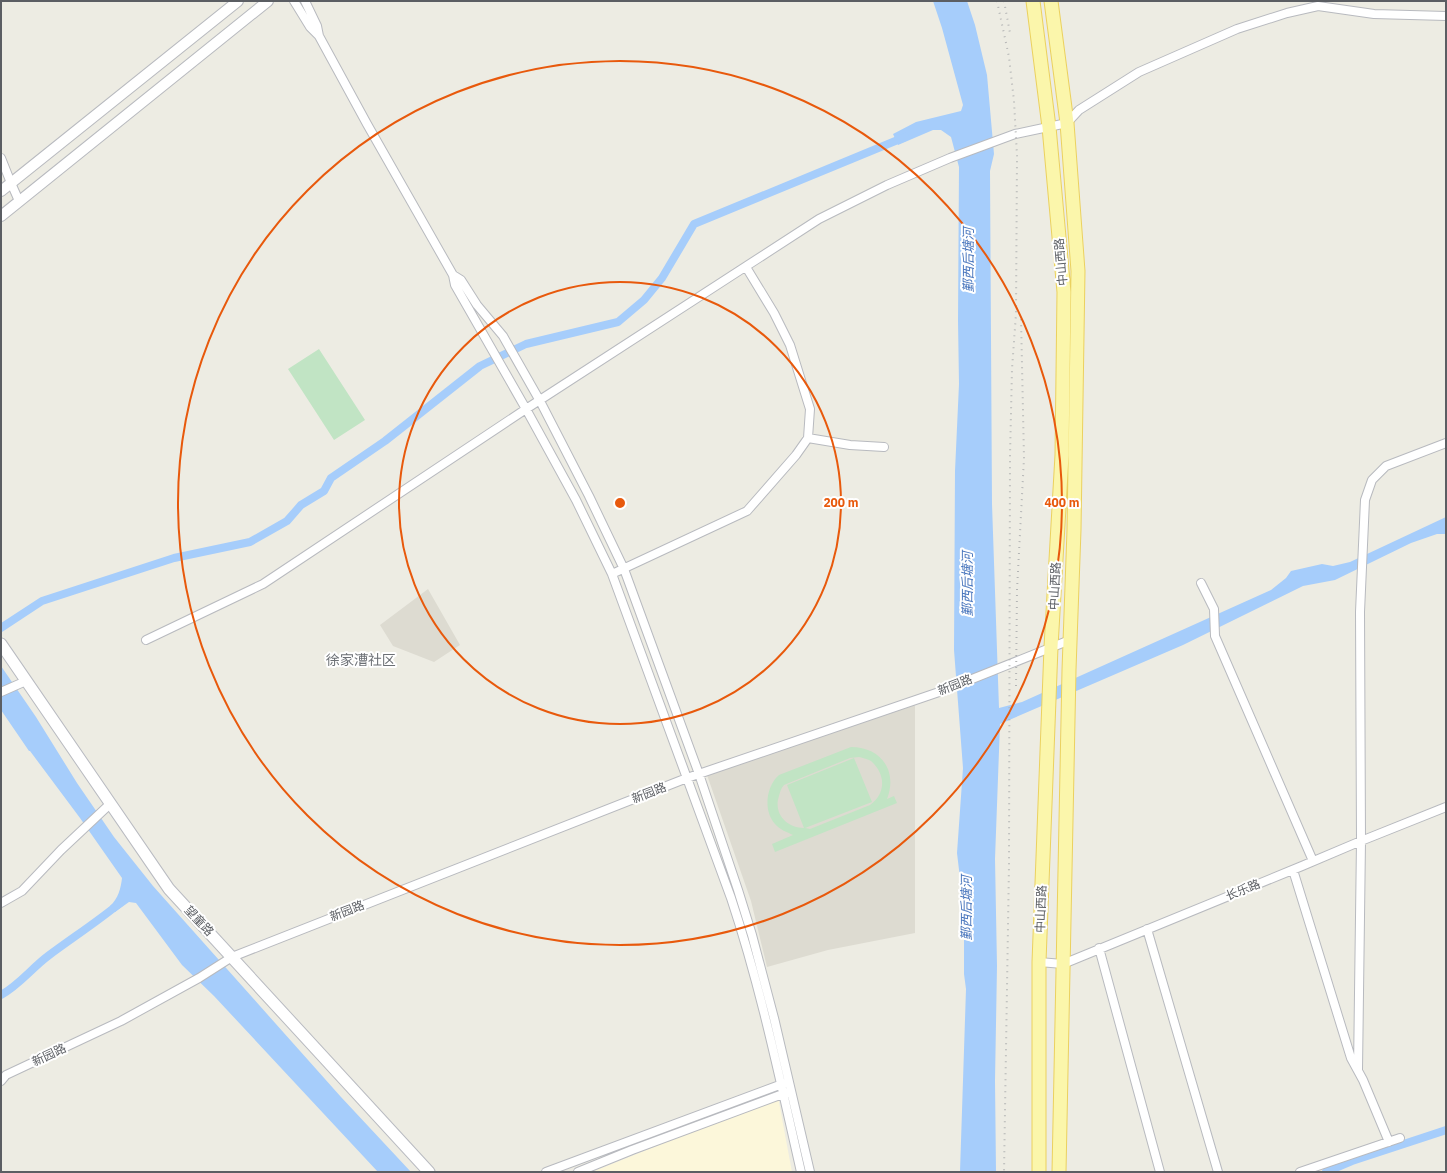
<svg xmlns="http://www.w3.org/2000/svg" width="1447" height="1173" viewBox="0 0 1447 1173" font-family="'IBM Plex Sans','Noto Sans SC',sans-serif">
	<rect width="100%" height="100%" fill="#edece3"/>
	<path fill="#fcf7da" d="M778,1097L792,1172H592Z"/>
	<path fill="#dddbd1" d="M428,589L460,645L434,662L393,646L380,625Z
		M915,705V933L828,950L767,967L751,901L707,775Z"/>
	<path fill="#c1e4c4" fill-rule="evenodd" d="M319,349L365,420L334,440L288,369Z
		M851,747C881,747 898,771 887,799L894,796L897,803L775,852L772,844L793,835C787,832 780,830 775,824C763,811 766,786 779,775ZM859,757C863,758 868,759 871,761C886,774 886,794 870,805L810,829L805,828L872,802L854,758L787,785L804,828C787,828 773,814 779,796C780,792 781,788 784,785L850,758Z"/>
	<path fill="#a6cdfb" d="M933,1H967L975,25L987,75L994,154L990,171L992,504L999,708L1022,702L1271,590L1286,578L1291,571L1322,564L1333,566L1350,562L1446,517V534H1437L1411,543L1335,580L1303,586L1183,645L1000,724L995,859L997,966L995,1081L996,1172H960L966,989L964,974V912L957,853L963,768L954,650L955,471L959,384L958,321L959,167L951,137L941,130H933L898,145L893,134L916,122L961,111L963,105L942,28Z
		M1,666L36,717L77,783L114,837L153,886L341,1097L411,1172H378L214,996L182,965L136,903L129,902L115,912L110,906C118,899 121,888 122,878L80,818L30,751H29L1,710Z"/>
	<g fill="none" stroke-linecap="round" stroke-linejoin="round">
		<path stroke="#a6cdfb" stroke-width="8" d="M1,628L42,601L174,558L250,542L287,521L301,505L324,491L331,478L385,441L480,366L526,344L618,322L644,300L662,278L694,224L905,137
			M1,995C19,985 32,968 48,956C72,938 97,922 120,903
			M1326,1172L1352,1161L1446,1130"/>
		<g stroke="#b8babf" stroke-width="10">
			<path id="minor" d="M294,1L310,27L319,36L367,124L453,275L455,285L526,409L576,500L612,574L731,898C761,988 780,1080 801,1172
				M305,1L317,26L319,36
				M1,158L11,183L19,201
				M453,275L461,280L477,305L503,336L540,401L589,496L624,569L699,774L738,890L752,935L774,1018L810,1172
				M808,438L850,445L884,447
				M612,574L747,511L796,455L808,438L810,409L790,345L774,313L746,267
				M1201,583L1214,609L1215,636L1313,861
				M146,640L263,584L526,409L819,219L887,185L950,158L1015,134L1067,123L1079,110L1139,72L1237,29L1287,13L1318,6L1374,14L1446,16
				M1,692L26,681
				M1293,870L1351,1058L1363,1080L1389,1142
				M1,903L22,891L61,850L110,804
				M1147,929L1218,1172
				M1099,948L1160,1172
				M1039,962L1063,964L1302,866L1361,841L1446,807
				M1358,1070L1361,841L1360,612L1365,500L1372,480L1386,466L1446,443
				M1,1081L6,1075L121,1021L199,978L232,957L687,778L942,691L1070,640
				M546,1172L785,1083
				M578,1172L632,1150L788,1092
				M1300,1172L1400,1138"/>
		</g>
		<g stroke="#b8babf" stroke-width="12">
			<path id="tertiary" d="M1,191L238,1
				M1,216L268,1"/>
		</g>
		<g stroke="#b9bbc1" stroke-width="13">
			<path id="secondary" d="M1,644L169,889L429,1172"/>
		</g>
		<g stroke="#ebd15f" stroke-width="15">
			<path id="primary" d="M1033,1L1049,127L1064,292L1062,455L1051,647L1039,962V1172
				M1051,1L1067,123L1078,271L1074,530L1069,670L1059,1172"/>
		</g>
		<use href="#minor" stroke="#fff" stroke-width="8"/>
		<use href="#tertiary" stroke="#fff" stroke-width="10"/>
		<use href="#secondary" stroke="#fff" stroke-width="11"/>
		<use href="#primary" stroke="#fbf6ab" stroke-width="13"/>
		<path stroke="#b4b5b5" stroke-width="2" stroke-dasharray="1 5" stroke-linecap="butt" d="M997,1L1009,57L1014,101L1017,156L1016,314L1012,369L1010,456L1009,864L1004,1172
			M1004,1L1010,33
			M1016,686L1017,590L1024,458L1021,318"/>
	</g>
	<g fill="none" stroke="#e8590c" stroke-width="2">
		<circle cx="620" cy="503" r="221"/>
		<circle cx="620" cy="503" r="442"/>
	</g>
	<g text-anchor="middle" stroke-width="4" stroke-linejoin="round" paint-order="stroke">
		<g font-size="12" fill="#5b5e63" stroke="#fff">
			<text transform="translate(1061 262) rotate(-95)" y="4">中山西路</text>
			<text transform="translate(1055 586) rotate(-87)" y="4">中山西路</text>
			<text transform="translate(955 685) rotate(-21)" y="4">新园路</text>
			<text transform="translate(649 793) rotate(-21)" y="4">新园路</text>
			<text transform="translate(1243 890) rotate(-22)" y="4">长乐路</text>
			<text transform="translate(1041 909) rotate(-88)" y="4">中山西路</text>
			<text transform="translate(347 911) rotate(-21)" y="4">新园路</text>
			<text transform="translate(199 921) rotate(47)" y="4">望童路</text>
			<text transform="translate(49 1055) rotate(-25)" y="4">新园路</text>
		</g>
		<g font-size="13" font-style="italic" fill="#4976bd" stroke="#fff">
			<text transform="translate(968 260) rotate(-90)" y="5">鄞西后塘河</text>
			<text transform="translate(967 584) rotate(-90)" y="5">鄞西后塘河</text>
			<text transform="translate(966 908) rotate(-90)" y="5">鄞西后塘河</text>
		</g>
		<g font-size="14" fill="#6c7075" stroke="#fff">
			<text x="361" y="665">徐家漕社区</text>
		</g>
	</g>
	<circle cx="620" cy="503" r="6" fill="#e8590c" stroke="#fff" stroke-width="2"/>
	<g font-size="12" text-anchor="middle" font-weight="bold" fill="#e8590c" stroke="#fff" stroke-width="4" stroke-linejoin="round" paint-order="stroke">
		<text x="841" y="507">200 m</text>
		<text x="1062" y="507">400 m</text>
	</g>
	<rect width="1447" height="1173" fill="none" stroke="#5b5e63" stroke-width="4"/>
</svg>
